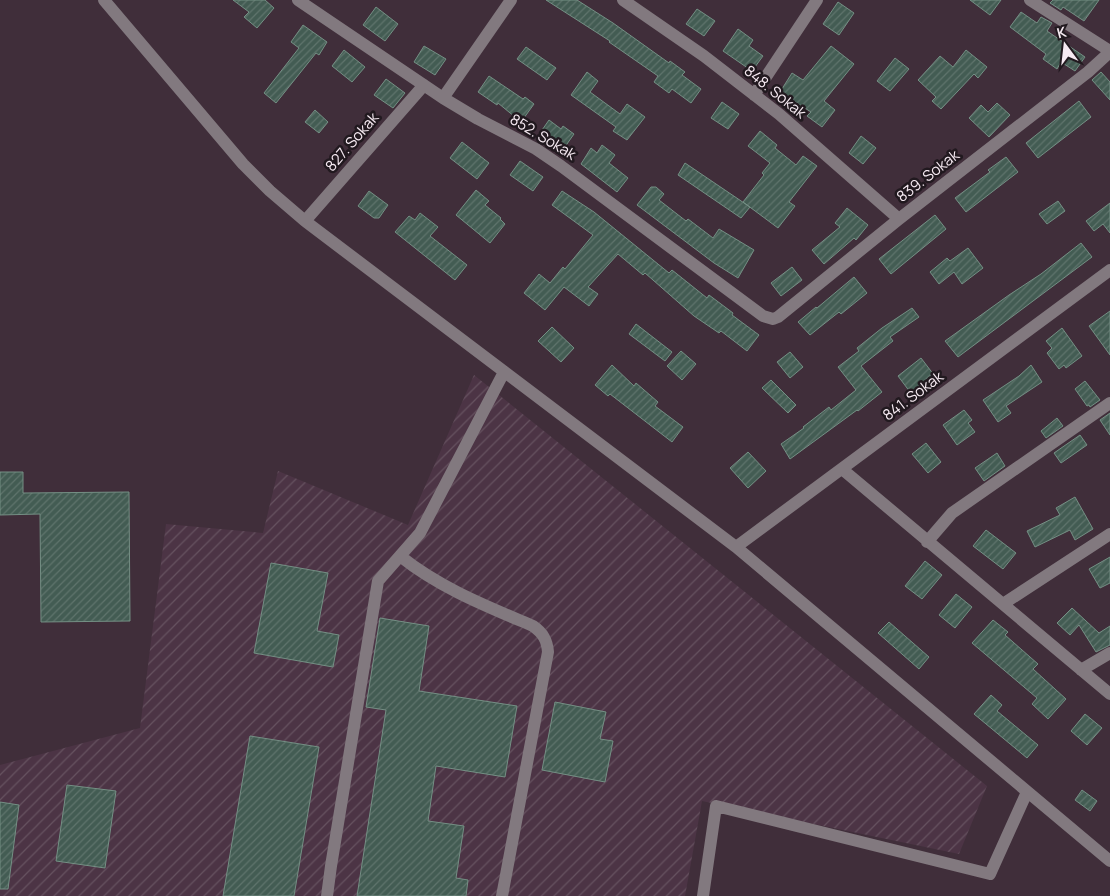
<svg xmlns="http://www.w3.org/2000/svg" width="1110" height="896" viewBox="0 0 1110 896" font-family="Manrope,sans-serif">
	<defs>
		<pattern id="industrial-furrows" width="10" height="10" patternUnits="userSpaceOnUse" patternTransform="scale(1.25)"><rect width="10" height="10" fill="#4c3445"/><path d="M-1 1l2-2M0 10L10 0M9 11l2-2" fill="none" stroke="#665260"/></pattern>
		<pattern id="building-hatch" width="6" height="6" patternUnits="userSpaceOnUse" patternTransform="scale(1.25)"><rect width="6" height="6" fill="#435c53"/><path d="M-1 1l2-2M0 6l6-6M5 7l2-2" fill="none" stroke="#5f746c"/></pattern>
	</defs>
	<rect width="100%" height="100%" fill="#402e3a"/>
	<path fill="url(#industrial-furrows)" d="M474,375L987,786L959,854L702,801L685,896H0V765L140,728L166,524L263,533L278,471L408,525Z"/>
	<path fill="url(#building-hatch)" stroke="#748f84" d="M233,0H265L274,8L257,28L244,17L249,12Z
		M546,0H577L613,23L669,63L670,61L685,72L682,75L701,89L691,103L672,89L669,93L654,82L658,76L609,42L610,41Z
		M970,0H1001L990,15Z
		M1053,0H1099L1084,21L1063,7L1061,10L1050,3Z
		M838,2L854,13L839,35L823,24Z
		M376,7L398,24L385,41L363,25Z
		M697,9L715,21L704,36L686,24Z
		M1021,12L1037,23L1041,17L1052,23L1047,31L1085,57L1075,71L1061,62L1057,69L1043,59L1046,54L1010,27Z
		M303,25L327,42L319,55L316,53L276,103L264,93L299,48L291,42Z
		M738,29L753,40L749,46L763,56L752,71L723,51Z
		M424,46L446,59L435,75L414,62Z
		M831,46L854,64L824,101L835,110L822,127L807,116L811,112L780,92L792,73L803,80Z
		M526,47L556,68L547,80L517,59Z
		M344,50L365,67L352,82L332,66Z
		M966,50L987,67L978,78L974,74L941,109L932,101L936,97L918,80L940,56L953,67Z
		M895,58L909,69L890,91L877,81Z
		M587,72L598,81L590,92L620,114L627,104L645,117L627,140L613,131L616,127L571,95Z
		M1101,72L1110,82V100L1092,80Z
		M489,76L523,99L525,97L534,104L521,122L498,103L497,105L478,92Z
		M386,79L405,93L393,108L374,95Z
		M1079,101L1091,117L1038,158L1026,143Z
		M722,102L739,114L728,129L711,118Z
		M997,103L1010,115L989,137L969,118L981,105L988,112Z
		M315,110L328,122L319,133L305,122Z
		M549,120L561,129L563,126L574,134L562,151L540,133Z
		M760,131L777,145L775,148L796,165L803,156L817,166L789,202L795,206L778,228L743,202L764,175L762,173L770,163L748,146Z
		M861,136L876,148L863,164L849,153Z
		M462,142L489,163L477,179L450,158Z
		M602,145L615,155L609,163L628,178L617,192L581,164L591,148L597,153Z
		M1006,157L1018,172L966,212L955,198L990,172L988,170Z
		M520,161L543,177L533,191L510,175Z
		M685,163L750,207L741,218L678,175Z
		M651,187H656L664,194L659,200L686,221L688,219L713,238L719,229L754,250L738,278L714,263L637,205Z
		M476,190L489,201L485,205L501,218L500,219L505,224L490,243L456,215Z
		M369,191L388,205L379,218H374L358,206Z
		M562,191L594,212L669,273L672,270L707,298L709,295L733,313L732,315L759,335L747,351L721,331L719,333L694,316L645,273L643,275L618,254L588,287L598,294L589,306L564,287L545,310L524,293L539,274L550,283L563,267L565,269L593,235L552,205Z
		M1058,201L1065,211L1047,224L1039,214Z
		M1110,203V233L1103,224L1094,231L1086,221Z
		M847,208L868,225L856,240L854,238L824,264L812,250L840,227L835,223Z
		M420,213L438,227L430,236L467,265L455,280L395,232L409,216L415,220Z
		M935,215L946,229L891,274L879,259Z
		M1081,243L1092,257L958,357L945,341L1009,295L1041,274Z
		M968,248L983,268L962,284L954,272L939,284L930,272L947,258L950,261Z
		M792,267L802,280L781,296L771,283Z
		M854,277L867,293L841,314L839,312L810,335L798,322L816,307L817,308Z
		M912,308L919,317L890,337L893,341L861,366L882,392L858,411L857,410L790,459L781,444L804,428L803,427L829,407L831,410L856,390L838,367L859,351L857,348L882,328Z
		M1110,311V355L1089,326Z
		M636,324L672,352L665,361L629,334Z
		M552,327L574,348L561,362L538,341Z
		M1062,328L1082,356L1066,368L1064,365L1059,369L1047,353L1052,348L1046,341Z
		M681,351L696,364L682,380L667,366Z
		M790,352L803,367L790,378L777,362Z
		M921,358L934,375L910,392L898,376Z
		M612,365L634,386L636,383L658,402L655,406L683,427L672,442L610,394L608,396L595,385Z
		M1031,365L1042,382L1006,406L1011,413L998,422L983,400L1019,376Z
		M771,380L796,405L788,413L762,388Z
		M1085,381L1100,400L1090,407L1089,405L1087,406L1075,389Z
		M964,410L972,420L968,423L975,432L957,445L943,425Z
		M1110,413V435L1100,420Z
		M1057,418L1063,426L1046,438L1041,431Z
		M1080,435L1087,445L1061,463L1054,453Z
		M926,443L941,462L928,473L912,454Z
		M748,452L766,471L748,488L730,468Z
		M997,453L1005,466L984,481L975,468Z
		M0,472H23V493L129,492L130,621L41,622L40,514L0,515Z
		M1075,497L1093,529L1075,540L1070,530L1035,547L1027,531L1060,515L1056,508Z
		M986,530L1016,553L1003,569L973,546Z
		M1110,557V583L1100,588L1089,569Z
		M925,561L942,575L922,599L905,586Z
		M271,563L328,573L317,631L339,635L333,667L254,653Z
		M956,594L972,607L955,628L939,615Z
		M1072,608L1099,633L1110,626V645L1096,652L1079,625L1070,635L1057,623Z
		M380,618L429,626L419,691L517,706L505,777L436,766L428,821L464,826L456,878L468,880L466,896H357L386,710L366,707Z
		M993,620L1008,632L1005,635L1038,664L1033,669L1066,699L1048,719L1032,704L1037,698L972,643Z
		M889,622L929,657L919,669L878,633Z
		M991,695L1002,705L997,711L1038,745L1027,758L974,714Z
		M555,702L606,712L600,739L613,741L605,782L542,770Z
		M1085,714L1102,728L1087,745L1071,731Z
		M250,736L319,747L294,896H223Z
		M67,785L116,791L105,868L56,861Z
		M1082,790L1097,801L1090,811L1075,800Z
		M0,802L19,805L8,889H0Z"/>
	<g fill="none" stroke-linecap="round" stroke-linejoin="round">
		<path stroke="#82797f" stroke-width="12" d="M104,0L243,164L270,191L305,221L736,547L1110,861
			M298,0L443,98L478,119L536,149L561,166L763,316L773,319L778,317L899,219L1088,72L1110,52
			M623,0L704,56L779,114L899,219
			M1030,0L1110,51
			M754,95L817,0
			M443,98L511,0
			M305,221L424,85
			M842,469L1110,694
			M927,542L952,513L1110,403
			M736,547L1110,270
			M400,556C440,588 486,606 533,626C543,633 547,640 548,652L502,896
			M1003,604L1110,534
			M1081,670L1110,653
			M327,896L331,866L378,581L420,533L504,372
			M703,896L716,806L990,874L1027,792"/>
	</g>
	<g text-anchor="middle" stroke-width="5" stroke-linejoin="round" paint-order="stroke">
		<g font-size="15" fill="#f6eaf2" stroke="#21191f">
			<text transform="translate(775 92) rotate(39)" y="5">848. Sokak</text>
			<text transform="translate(543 137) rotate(31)" y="5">852. Sokak</text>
			<text transform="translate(352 142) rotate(-49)" y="5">827. Sokak</text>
			<text transform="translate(928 176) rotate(-38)" y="5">839. Sokak</text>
			<text transform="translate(913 396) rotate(-37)" y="5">841. Sokak</text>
		</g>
	</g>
	<g transform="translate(1065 45) rotate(345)" stroke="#21191f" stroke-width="4" paint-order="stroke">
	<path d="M0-4L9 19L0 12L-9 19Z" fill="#f6eaf2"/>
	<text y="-8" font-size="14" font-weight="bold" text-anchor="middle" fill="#f6eaf2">K</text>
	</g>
</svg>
